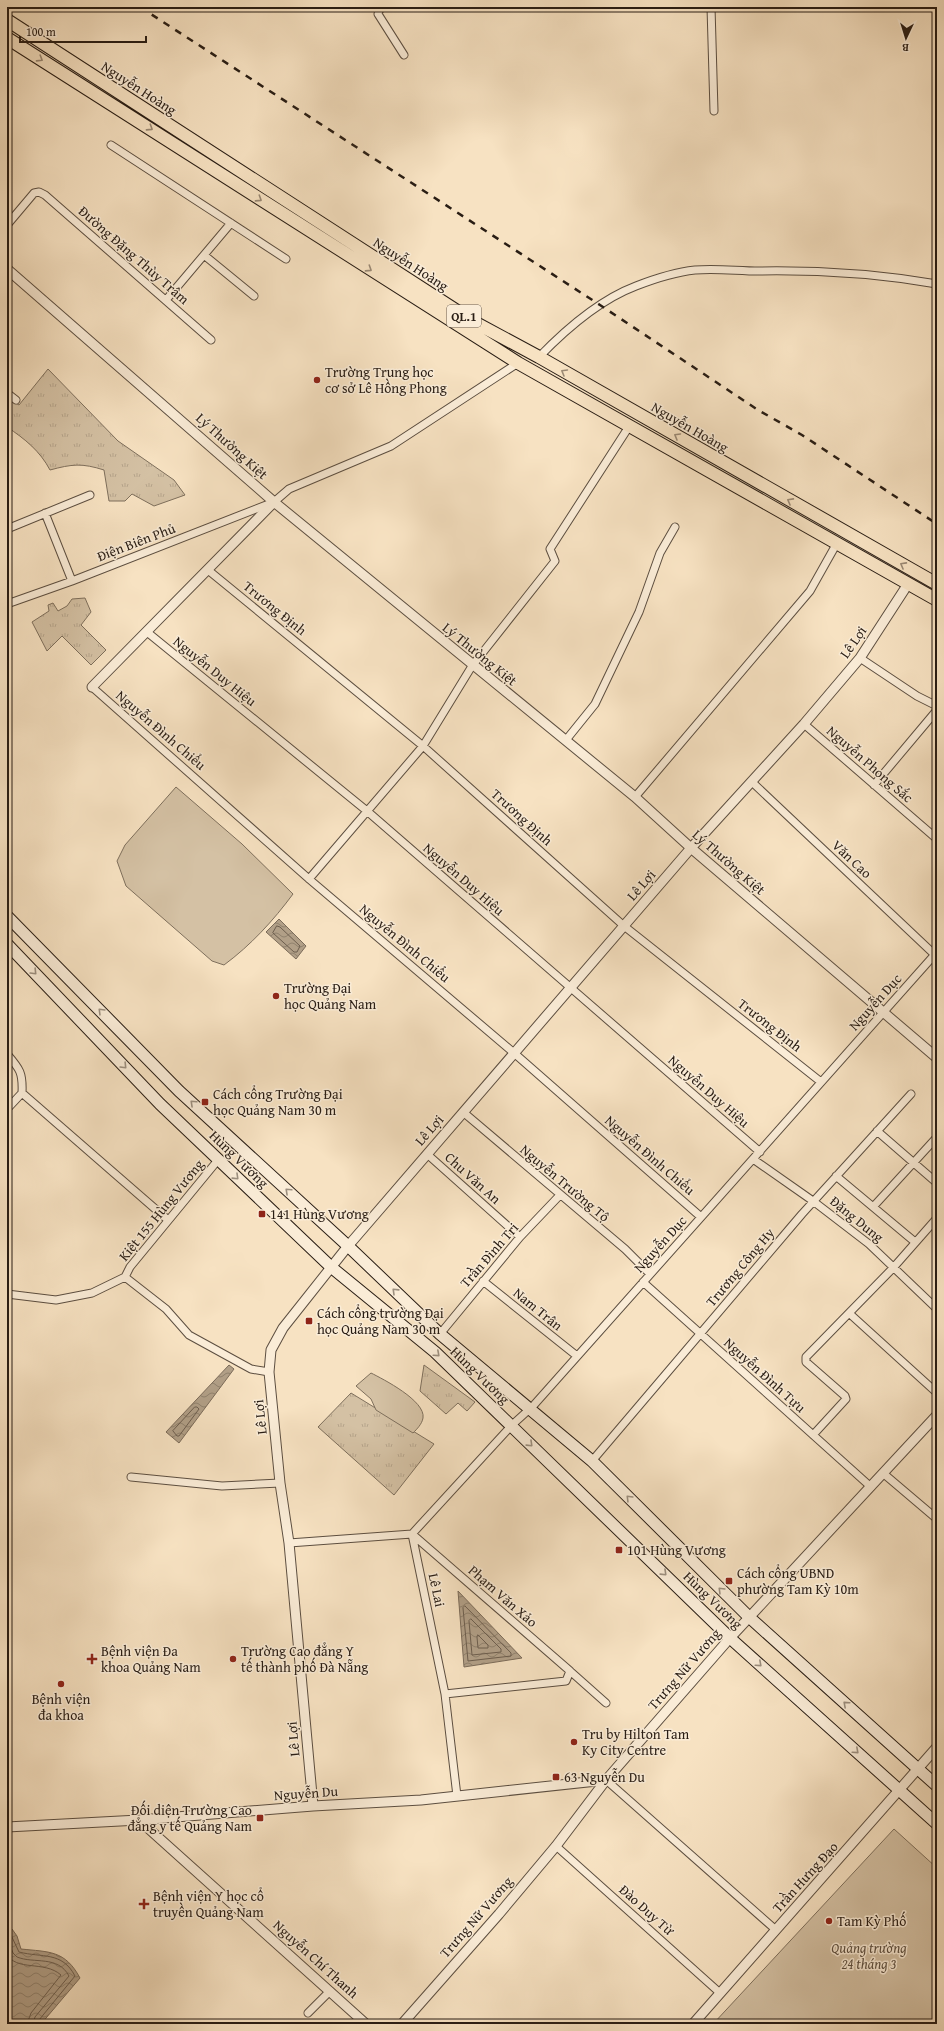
<svg xmlns="http://www.w3.org/2000/svg" width="944" height="2031" viewBox="0 0 944 2031" font-family="'Gentium Book Plus',serif">
	<defs>
		<pattern id="grass-tufts" width="24" height="20" patternUnits="userSpaceOnUse"><rect width="24" height="20" fill="#d4c1a4"/><path d="M3 7l-1-3M5 7V3M7 7l1-3M15 17l-1-3M17 17v-4M19 17l1-3" fill="none" stroke="#b6a58c"/></pattern>
		<pattern id="water-waves" width="16" height="10" patternUnits="userSpaceOnUse"><rect width="16" height="10" fill="#b19f87"/><path d="M0 5q4-4 8 0t8 0" fill="none" stroke="#90816d"/></pattern>
	</defs>
	<rect width="100%" height="100%" fill="#f7e2c2"/>
	<filter id="stains"><feTurbulence type="fractalNoise" baseFrequency=".005" numOctaves="4"/><feColorMatrix values="0 0 0 0 .2 0 0 0 0 .09 0 0 0 0 .02 0 0 0 .5 -.17"/></filter>
	<radialGradient id="worn" r=".72"><stop offset=".6" stop-color="#630" stop-opacity="0"/><stop offset="1" stop-color="#630" stop-opacity=".3"/></radialGradient>
	<path fill="url(#grass-tufts)" stroke="#7e6f5c" d="M48,369L118,441L174,480L185,495L154,506L132,494L125,501H109L104,470C82,463 72,464 50,470C40,451 25,439 7,427V401L9,399L19,405Z
		M85,598L91,612L81,625L106,650L91,665L62,636L47,651L32,622L49,611L48,605L53,603L58,611L67,606L72,599Z
		M424,1365L475,1402L467,1411L458,1403L446,1414L420,1391Z
		M351,1393L434,1444L394,1495L318,1427Z"/>
	<path fill="#d4c1a4" stroke="#7e6f5c" d="M176,787L242,844L293,894C273,921 251,945 224,965L212,961L126,886L117,861L125,845Z
		M371,1373C383,1379 426,1401 423,1418C422,1424 417,1429 413,1433L376,1410L371,1399L356,1386Z
		M894,1829L937,1868V2024H713Z"/>
	<path fill="url(#water-waves)" stroke="#7b6b59" d="M279,919L306,946L296,959L266,932Z
		M229,1365L234,1369L179,1443L166,1432Z
		M458,1591L522,1658L464,1667Z
		M7,1929H12L17,1936L21,1949C49,1952 65,1950 80,1978L41,2024H7Z"/>
	<g fill="none" stroke-linecap="round" stroke-linejoin="round">
		<path stroke="#6d5e4e" stroke-width="1" d="M277,926L280,927L300,946L297,952H294L273,933Z
			M195,1407H197L199,1409L179,1436H177L173,1431Z
			M465,1606L511,1653V1656L468,1661L463,1608Z
			M471,1619L501,1649V1652L472,1655L469,1621Z
			M478,1635L488,1645V1648H478L477,1637Z
			M7,1933H10L19,1952C42,1958 62,1951 75,1976L39,2020L38,2024
			M7,1938L13,1953L17,1957C34,1964 58,1955 69,1976L35,2017L33,2024
			M7,1954C16,1972 44,1960 61,1975L31,2013L27,2024"/>
		<g stroke="#5c4e40" stroke-width="9">
			<path id="minor" d="M384,7L379,10L378,14L404,55
				M711,7L714,111
				M111,145L286,259
				M7,225L34,193L39,192L45,195L211,340
				M204,255L254,296
				M166,300L231,223
				M539,357C566,329 599,300 636,286C654,279 676,272 695,270C716,268 738,271 759,271C818,270 878,274 937,284
				M7,393L16,400
				M45,513L72,581
				M7,529L90,495
				M208,570L423,746L624,926L821,1082
				M7,604L72,581L274,502L289,489L391,446L518,363
				M147,632L367,811L760,1152
				M860,658L917,696L937,706
				M92,687L309,879L514,1053L701,1217
				M804,724L937,839
				M566,740L595,704L639,612L660,553L675,527
				M752,782L935,955
				M874,785L937,710
				M635,797L810,591L837,543
				M309,879L423,746L472,666L555,561L550,549L630,425
				M7,1054C20,1069 23,1073 22,1093
				M22,1093L168,1220
				M7,1109L22,1093
				M463,1112L625,1249L650,1274
				M877,1131L937,1183
				M427,1154L520,1237
				M753,1159L813,1201L869,1244L937,1309
				M836,1176L915,1242
				M873,1207L937,1137
				M125,1277L166,1309L189,1335L251,1369L269,1372
				M125,1277L130,1267L218,1160
				M483,1281L577,1356
				M643,1282L871,1487
				M7,1294L56,1300L92,1293L125,1277
				M850,1314L937,1393
				M440,1334L520,1237L560,1195
				M813,1435L846,1399L845,1396L806,1362V1357L893,1268L937,1218
				M592,1461L802,1214L911,1094
				M884,1474L937,1519
				M131,1477L222,1486L280,1483
				M289,1543L412,1534L570,1671L566,1681L445,1694
				M570,1671L606,1703
				M606,1780L776,1930
				M457,1796L445,1694L412,1534L512,1425L533,1406L937,952
				M556,1846L720,1993
				M308,2013L330,1991"/>
		</g>
		<g stroke="#5c4e40" stroke-width="11">
			<path id="tertiary" d="M7,269L274,502L635,797L691,848L937,1058
				M92,687L274,502
				M313,1806L289,1543L280,1483L269,1372L271,1350L283,1328L348,1246L691,848L804,724L860,658L908,584
				M139,1820L366,2024
				M7,1827L139,1820L313,1806L421,1800L606,1780
				M402,2024L499,1914L556,1846L606,1780L730,1638L937,1415
				M693,2024L937,1747"/>
		</g>
		<g stroke="#291d14" stroke-width="13">
			<path id="secondary" d="M7,916L179,1091L348,1246L440,1334L592,1461L749,1617L937,1786
				M7,944L160,1104L331,1267L435,1352L730,1638L937,1824"/>
		</g>
		<g stroke="#291d14" stroke-width="14">
			<path id="trunk" d="M7,20L474,322L539,357L937,584
				M7,38L518,363L937,600"/>
		</g>
		<use href="#minor" stroke="#faecd7" stroke-width="7"/>
		<use href="#tertiary" stroke="#faecd7" stroke-width="9"/>
		<use href="#secondary" stroke="#faecd7" stroke-width="11"/>
		<use href="#trunk" stroke="#f7e2c2" stroke-width="12"/>
		<path stroke="#291d14" stroke-width="2.5" stroke-dasharray="7 7" stroke-linecap="butt" d="M140,7L600,305L758,410L802,435L937,524"/>
	</g>
	<defs><path id="oneway-chevron" d="M-2-3.5L2.5 0L-2 3.5" fill="none" stroke-width="1.6" stroke-linecap="round" stroke-linejoin="round"/></defs>
	<g stroke="#9a8974">
		<use href="#oneway-chevron" transform="translate(40 59) rotate(32)"/>
		<use href="#oneway-chevron" transform="translate(150 128) rotate(33)"/>
		<use href="#oneway-chevron" transform="translate(259 199) rotate(33)"/>
		<use href="#oneway-chevron" transform="translate(369 269) rotate(33)"/>
		<use href="#oneway-chevron" transform="translate(564 372) rotate(-150)"/>
		<use href="#oneway-chevron" transform="translate(677 436) rotate(-150)"/>
		<use href="#oneway-chevron" transform="translate(790 501) rotate(-151)"/>
		<use href="#oneway-chevron" transform="translate(903 565) rotate(-151)"/>
	</g>
	<g stroke="#9c8f7f">
		<use href="#oneway-chevron" transform="translate(34 972) rotate(46)"/>
		<use href="#oneway-chevron" transform="translate(101 1011) rotate(-135)"/>
		<use href="#oneway-chevron" transform="translate(124 1066) rotate(46)"/>
		<use href="#oneway-chevron" transform="translate(193 1103) rotate(-137)"/>
		<use href="#oneway-chevron" transform="translate(236 1177) rotate(44)"/>
		<use href="#oneway-chevron" transform="translate(288 1191) rotate(-137)"/>
		<use href="#oneway-chevron" transform="translate(395 1291) rotate(-136)"/>
		<use href="#oneway-chevron" transform="translate(437 1354) rotate(42)"/>
		<use href="#oneway-chevron" transform="translate(530 1444) rotate(44)"/>
		<use href="#oneway-chevron" transform="translate(629 1498) rotate(-135)"/>
		<use href="#oneway-chevron" transform="translate(664 1573) rotate(44)"/>
		<use href="#oneway-chevron" transform="translate(721 1590) rotate(-135)"/>
		<use href="#oneway-chevron" transform="translate(759 1664) rotate(42)"/>
		<use href="#oneway-chevron" transform="translate(846 1704) rotate(-138)"/>
		<use href="#oneway-chevron" transform="translate(856 1751) rotate(42)"/>
	</g>
	<g fill="#8f2418" stroke="#faecd7" stroke-width="1.5">
		<circle cx="317" cy="380" r="4"/>
		<circle cx="276" cy="996" r="4"/>
		<rect x="201" y="1098" width="8" height="8" rx="2"/>
		<rect x="258" y="1210" width="8" height="8" rx="2"/>
		<rect x="305" y="1317" width="8" height="8" rx="2"/>
		<rect x="615" y="1546" width="8" height="8" rx="2"/>
		<rect x="725" y="1577" width="8" height="8" rx="2"/>
		<path d="M90 1653h4v4h4v4h-4v4h-4v-4h-4v-4h4z"/>
		<circle cx="233" cy="1659" r="4"/>
		<circle cx="61" cy="1684" r="4"/>
		<circle cx="574" cy="1742" r="4"/>
		<rect x="552" y="1773" width="8" height="8" rx="2"/>
		<rect x="256" y="1814" width="8" height="8" rx="2"/>
		<path d="M142 1898h4v4h4v4h-4v4h-4v-4h-4v-4h4z"/>
		<circle cx="829" cy="1921" r="4"/>
	</g>
	<g text-anchor="middle" stroke-width="3" stroke-linejoin="round" paint-order="stroke">
		<rect fill="#faecd7" stroke="#685b4e" stroke-width="1" x="447" y="305" width="34" height="22" rx="3"/>
		<g font-size="13" font-weight="bold" fill="#291d14">
			<text x="464" y="321">QL.1</text>
		</g>
		<g font-size="14" fill="#291d14" stroke="#faecd7">
			<text transform="translate(139 88) rotate(33)" y="5">Nguyễn Hoàng</text>
			<text transform="translate(134 255) rotate(41)" y="5">Đường Đặng Thùy Trâm</text>
			<text transform="translate(411 264) rotate(33)" y="5">Nguyễn Hoàng</text>
			<text transform="translate(690 427) rotate(30)" y="5">Nguyễn Hoàng</text>
			<text transform="translate(232 446) rotate(42)" y="5">Lý Thường Kiệt</text>
			<text transform="translate(136 542) rotate(-21)" y="5">Điện Biên Phủ</text>
			<text transform="translate(275 608) rotate(39)" y="5">Trương Định</text>
			<text transform="translate(853 642) rotate(-55)" y="5">Lê Lợi</text>
			<text transform="translate(480 654) rotate(39)" y="5">Lý Thường Kiệt</text>
			<text transform="translate(215 671) rotate(39)" y="5">Nguyễn Duy Hiệu</text>
			<text transform="translate(161 730) rotate(41)" y="5">Nguyễn Đình Chiểu</text>
			<text transform="translate(870 764) rotate(41)" y="5">Nguyễn Phong Sắc</text>
			<text transform="translate(522 817) rotate(42)" y="5">Trương Định</text>
			<text transform="translate(852 859) rotate(43)" y="5">Văn Cao</text>
			<text transform="translate(729 862) rotate(41)" y="5">Lý Thường Kiệt</text>
			<text transform="translate(464 879) rotate(41)" y="5">Nguyễn Duy Hiệu</text>
			<text transform="translate(641 885) rotate(-49)" y="5">Lê Lợi</text>
			<text transform="translate(405 943) rotate(40)" y="5">Nguyễn Đình Chiểu</text>
			<text transform="translate(875 1002) rotate(-48)" y="5">Nguyễn Dục</text>
			<text transform="translate(770 1025) rotate(38)" y="5">Trương Định</text>
			<text transform="translate(709 1091) rotate(41)" y="5">Nguyễn Duy Hiệu</text>
			<text transform="translate(429 1130) rotate(-49)" y="5">Lê Lợi</text>
			<text transform="translate(650 1155) rotate(41)" y="5">Nguyễn Đình Chiểu</text>
			<text transform="translate(239 1159) rotate(44)" y="5">Hùng Vương</text>
			<text transform="translate(473 1178) rotate(42)" y="5">Chu Văn An</text>
			<text transform="translate(565 1183) rotate(40)" y="5">Nguyễn Trường Tộ</text>
			<text transform="translate(161 1210) rotate(-51)" y="5">Kiệt 155 Hùng Vương</text>
			<text transform="translate(857 1219) rotate(39)" y="5">Đặng Dung</text>
			<text transform="translate(660 1244) rotate(-48)" y="5">Nguyễn Dục</text>
			<text transform="translate(489 1255) rotate(-49)" y="5">Trần Đình Tri</text>
			<text transform="translate(740 1267) rotate(-50)" y="5">Trương Công Hy</text>
			<text transform="translate(538 1309) rotate(39)" y="5">Nam Trân</text>
			<text transform="translate(480 1375) rotate(44)" y="5">Hùng Vương</text>
			<text transform="translate(765 1375) rotate(42)" y="5">Nguyễn Đình Tựu</text>
			<text transform="translate(260 1417) rotate(-96)" y="5">Lê Lợi</text>
			<text transform="translate(437 1590) rotate(78)" y="5">Lê Lai</text>
			<text transform="translate(503 1596) rotate(41)" y="5">Phạm Văn Xảo</text>
			<text transform="translate(713 1600) rotate(44)" y="5">Hùng Vương</text>
			<text transform="translate(684 1669) rotate(-49)" y="5">Trưng Nữ Vương</text>
			<text transform="translate(293 1739) rotate(-95)" y="5">Lê Lợi</text>
			<text transform="translate(306 1793) rotate(-4)" y="5">Nguyễn Du</text>
			<text transform="translate(805 1877) rotate(-48)" y="5">Trần Hưng Đạo</text>
			<text transform="translate(647 1910) rotate(42)" y="5">Đào Duy Từ</text>
			<text transform="translate(476 1917) rotate(-49)" y="5">Trưng Nữ Vương</text>
			<text transform="translate(316 1959) rotate(42)" y="5">Nguyễn Chí Thanh</text>
		</g>
		<g font-size="14" fill="#291d14" stroke="#faecd7" text-anchor="start">
			<text x="325" y="377">Trường Trung học<tspan x="325" dy="16">cơ sở Lê Hồng Phong</tspan></text>
			<text x="284" y="993">Trường Đại<tspan x="284" dy="16">học Quảng Nam</tspan></text>
			<text x="213" y="1099">Cách cổng Trường Đại<tspan x="213" dy="16">học Quảng Nam 30 m</tspan></text>
			<text x="270" y="1219">141 Hùng Vương</text>
			<text x="317" y="1318">Cách cổng trường Đại<tspan x="317" dy="16">học Quảng Nam 30 m</tspan></text>
			<text x="627" y="1555">101 Hùng Vương</text>
			<text x="737" y="1578">Cách cổng UBND<tspan x="737" dy="16">phường Tam Kỳ 10m</tspan></text>
			<text x="101" y="1656">Bệnh viện Đa<tspan x="101" dy="16">khoa Quảng Nam</tspan></text>
			<text x="241" y="1656">Trường Cao đẳng Y<tspan x="241" dy="16">tế thành phố Đà Nẵng</tspan></text>
			<text x="61" y="1704" text-anchor="middle">Bệnh viện<tspan x="61" dy="16">đa khoa</tspan></text>
			<text x="582" y="1739">Tru by Hilton Tam<tspan x="582" dy="16">Ky City Centre</tspan></text>
			<text x="564" y="1782">63 Nguyễn Du</text>
			<text x="252" y="1815" text-anchor="end">Đối diện Trường Cao<tspan x="252" dy="16">đẳng y tế Quảng Nam</tspan></text>
			<text x="153" y="1901">Bệnh viện Y học cổ<tspan x="153" dy="16">truyền Quảng Nam</tspan></text>
			<text x="837" y="1926">Tam Kỳ Phố</text>
		</g>
		<g font-size="14" font-style="italic" fill="#5c4e3f" stroke="#faecd7">
			<text x="869" y="1953">Quảng trường<tspan x="869" dy="16">24 tháng 3</tspan></text>
		</g>
	</g>
	<rect width="944" height="2031" fill="none" stroke="#f7e2c2" stroke-width="24"/>
	<rect x="8" y="8" width="928" height="2015" fill="none" stroke="#291d14" stroke-width="2"/>
	<rect x="12" y="12" width="920" height="2007" fill="none" stroke="#291d14"/>
	<g transform="translate(906 38) rotate(184)" stroke="#faecd7" stroke-width="3" paint-order="stroke">
	<path d="M0-3L7 15L0 10L-7 15Z" fill="#291d14"/>
	<text y="-6" font-size="11" font-weight="bold" text-anchor="middle" fill="#291d14">B</text>
	</g>
	<path d="M20 36v6h126v-6" fill="none" stroke="#291d14" stroke-width="2"/>
	<text x="26" y="36" font-size="12" fill="#291d14" stroke="#faecd7" stroke-width="3" paint-order="stroke">100 m</text>
	<rect width="100%" height="100%" filter="url(#stains)"/>
	<rect width="100%" height="100%" fill="url(#worn)"/>
</svg>
